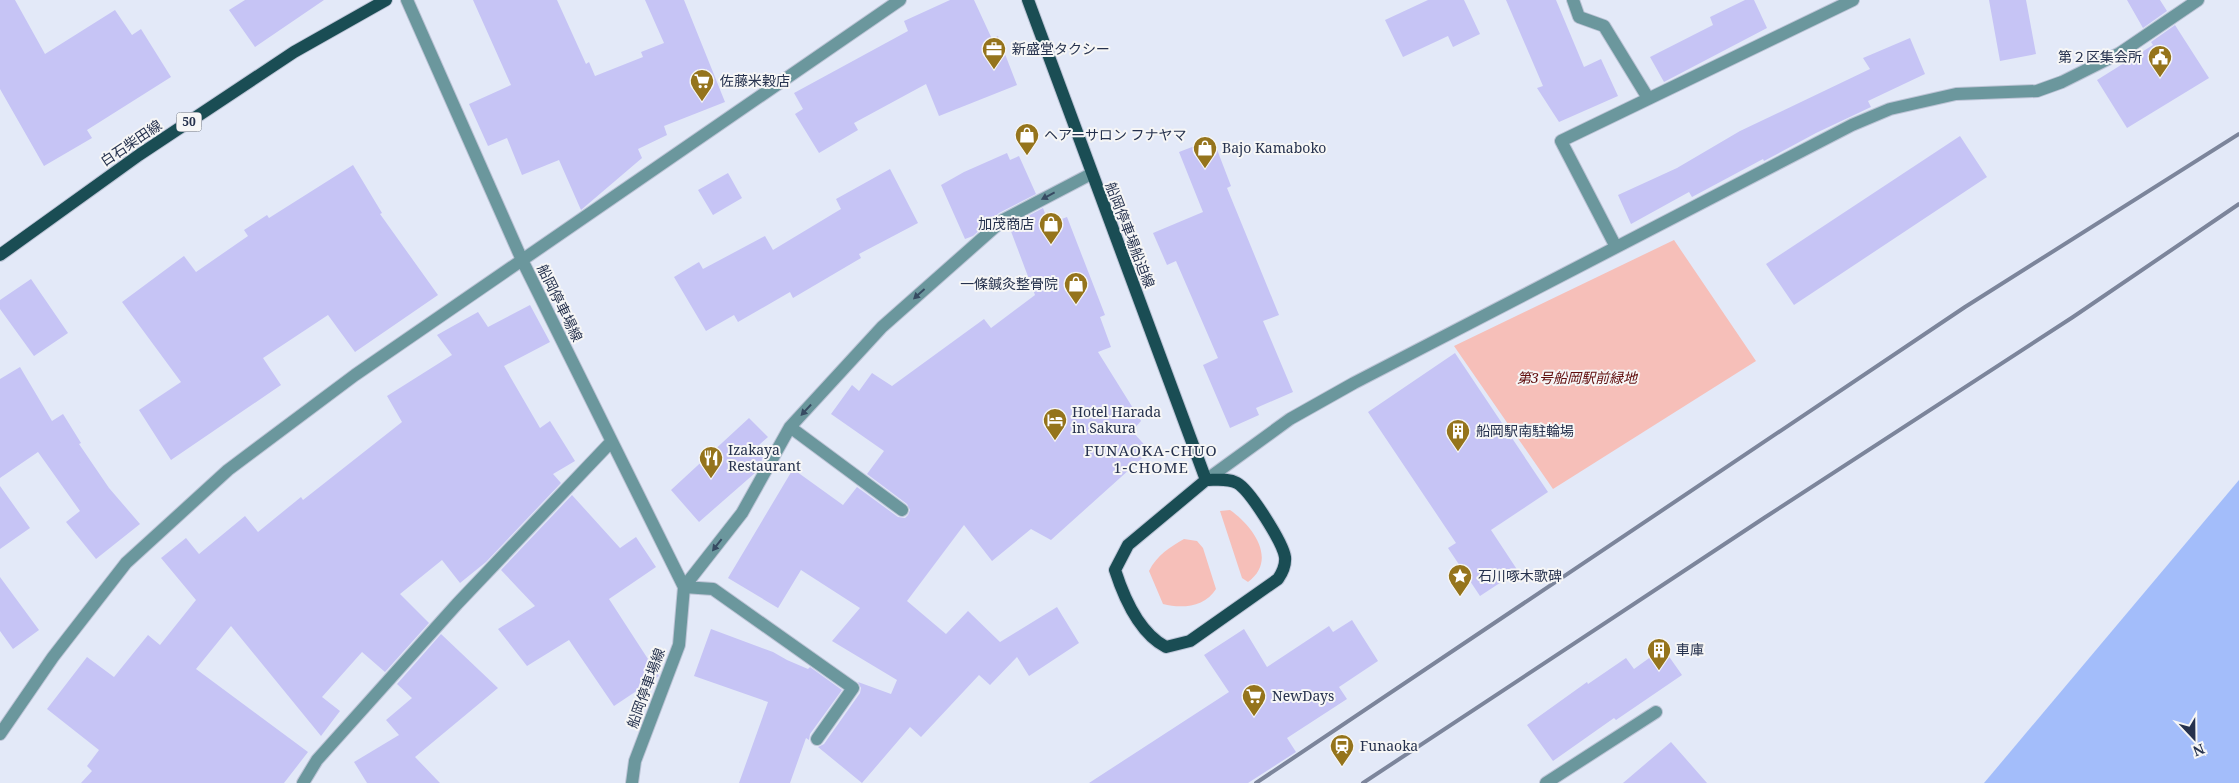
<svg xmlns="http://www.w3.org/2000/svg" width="2239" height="783" viewBox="0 0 2239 783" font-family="'Noto Serif','Noto Sans JP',serif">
	<rect width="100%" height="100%" fill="#e3e9f8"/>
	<path fill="#f6bfb9" d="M1674,240L1756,361L1553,489L1454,346Z
		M1230,510C1253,526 1278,560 1248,582L1242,578L1220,511Z
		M1184,539L1197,541L1203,548L1216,589C1205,607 1182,609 1163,604L1149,571C1157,555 1170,547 1184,539Z"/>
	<path fill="#a3bdfa" d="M2239,480V783H1984Z"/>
	<path fill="#c6c4f5" d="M0,0H15L45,54L115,10L132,35L141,29L171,77L87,130L92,138L44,166L0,89Z
		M245,0H324L255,47L229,10Z
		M473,0H557L586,64L589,62L595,76L643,57L641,52L664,43L645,0H684L725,102L664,126L667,135L638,149L642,158L581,210L559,160L522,175L507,138L488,146L469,104L511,85Z
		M950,0H974L992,39L998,36L1017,85L939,116L926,84L854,123L858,130L819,153L795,114L803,109L794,93L908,31L904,21Z
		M1428,0H1464L1480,34L1453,47L1448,36L1403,57L1385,20Z
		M1506,0H1556L1584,67L1601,59L1618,96L1559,122L1537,88L1543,86Z
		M1745,0H1754L1767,28L1664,82L1650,57L1713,25L1710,17Z
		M1989,0H2026L2036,54L2000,61Z
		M2127,0H2160L2167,11L2143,28Z
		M2175,25L2209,78L2127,128L2097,80L2153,45L2151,42Z
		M1910,38L1925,74L1868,101L1871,107L1816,133L1764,161L1763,159L1692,197L1689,192L1631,224L1618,195L1677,168L1740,131L1870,69L1863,58Z
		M1960,136L1987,177L1794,305L1766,264Z
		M1213,139L1231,186L1227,188L1279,315L1263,321L1293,392L1256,408L1259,415L1230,428L1203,365L1218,358L1176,261L1167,265L1153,233L1203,212L1179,152Z
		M1007,153L1010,160L1019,156L1036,194L999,213L973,236L965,239L941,185L964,172Z
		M353,165L382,213L380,214L438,295L355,352L328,315L263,358L281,385L171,460L139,410L181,382L122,302L184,256L196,272L248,236L244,230L267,215L269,218Z
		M890,169L918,223L859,254L861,258L793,298L790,292L738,322L734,315L706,331L674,277L699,262L703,269L765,236L773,250L841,209L836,199Z
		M728,173L742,198L713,215L698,190Z
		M1043,208L1049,224L1067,217L1105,315L1100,317L1111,347L1098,352L1141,421L1132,431L1150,451L1051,540L1031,529L992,561L964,525L907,601L946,634L968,611L1000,642L1057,607L1079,643L1029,676L1017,657L990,685L979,675L921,737L910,727L862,783L818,747L824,744L860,693L861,688L858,682L891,694L897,680L832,641L860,608L801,570L778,608L728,578L793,469L843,505L857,487L898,517L905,518L908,515L910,510L907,504L867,474L884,451L831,414L852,385L859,391L872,373L892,386L984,319L991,328L1035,295L1009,226Z
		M31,279L68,333L34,356L0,309V300Z
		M530,305L550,342L504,366L540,428L550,421L575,461L553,474L561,483L486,562L460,583L442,560L400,594L429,623L385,672L362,652L322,697L340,711L321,736L231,626L196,669L308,752L284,783H81L92,771L87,766L99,750L47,709L87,657L114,677L148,635L160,645L196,600L161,558L186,538L199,554L245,516L258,532L301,497L303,500L402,422L387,396L452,355L437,335L478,312L488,327Z
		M1455,353L1548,492L1491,530L1518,571L1480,596L1448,548L1456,543L1368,412Z
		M20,367L52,421L63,414L81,443L79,444L109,488L140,524L96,559L66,522L80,511L38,452L0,478V379Z
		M749,418L768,437L759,445L767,451L755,473L699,522L671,490Z
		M0,486L30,528L0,549Z
		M572,495L620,548L636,537L656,567L609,599L659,676L614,706L569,640L527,666L498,629L535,606L501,570Z
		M0,577L39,630L13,649L0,631Z
		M1352,620L1378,661L1339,687L1347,699L1287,738L1296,752L1248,783H1089L1229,692L1204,655L1244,629L1267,667L1329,626L1333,632Z
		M711,629L773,652L787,660L808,669L810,667L842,690L810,734L809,740L806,738L790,783H739L768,702L694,676Z
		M441,634L498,688L415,757L440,783H367L354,762L399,735L386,720L412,698L397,684Z
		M1663,648L1682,675L1616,720L1614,718L1553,761L1527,725L1587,682L1588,684L1626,658L1634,669Z
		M1671,742L1707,783H1623Z"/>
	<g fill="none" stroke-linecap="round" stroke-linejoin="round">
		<g stroke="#bdc4d6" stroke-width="14">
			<path id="minor" d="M407,0L522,260L684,587L679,645L635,761L632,783
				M1573,0L1579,17L1604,26L1648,98
				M1616,247L1561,141L1853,0
				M790,427L902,510
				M1206,480L1290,419L1354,383L1852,125L1890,109L1956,94L2037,91L2062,82L2120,53L2198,0
				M684,587L742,513L790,427L882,327L1003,220L1091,174
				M684,587L713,589L853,688L817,739
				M0,734L53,657L126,563L228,470L355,375L900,0
				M303,783L317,760L457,604L611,442
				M1546,783L1656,712"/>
		</g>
		<g stroke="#bdc4d6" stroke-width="14">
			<path id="major" d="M1028,0L1206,480
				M0,255L139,155L294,52L386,0
				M1206,480C1216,480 1228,478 1237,483C1250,490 1283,543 1285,557C1286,566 1282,573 1278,579L1190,641L1166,647C1139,633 1124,598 1115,570L1128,545Z"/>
		</g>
		<use href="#minor" stroke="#6b979d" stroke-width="12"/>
		<use href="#major" stroke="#1a4d54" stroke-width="12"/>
		<path stroke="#7c859b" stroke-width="4" d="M1256,783L1965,307L2239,134
			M1363,783L1764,518L2073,317L2239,204"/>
	</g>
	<defs><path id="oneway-solid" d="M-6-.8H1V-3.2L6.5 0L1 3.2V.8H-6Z" transform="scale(1.25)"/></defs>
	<g fill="#374b62">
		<use href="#oneway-solid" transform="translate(1048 196) rotate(152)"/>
		<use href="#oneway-solid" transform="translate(919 294) rotate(138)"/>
		<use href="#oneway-solid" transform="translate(806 410) rotate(133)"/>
		<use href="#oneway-solid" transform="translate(717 545) rotate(128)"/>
	</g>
	<defs>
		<g id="office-pin" transform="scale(1.25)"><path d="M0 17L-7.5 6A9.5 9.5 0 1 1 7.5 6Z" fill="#95741c" stroke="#f6f6f6"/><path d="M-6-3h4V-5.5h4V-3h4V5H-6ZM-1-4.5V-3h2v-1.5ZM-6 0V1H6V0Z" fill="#fff"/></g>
		<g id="civic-pin" transform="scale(1.25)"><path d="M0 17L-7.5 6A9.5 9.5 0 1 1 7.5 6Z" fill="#95741c" stroke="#f6f6f6"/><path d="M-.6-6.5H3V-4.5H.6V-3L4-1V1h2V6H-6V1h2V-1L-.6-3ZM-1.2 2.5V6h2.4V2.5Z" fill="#fff"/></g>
		<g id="supermarket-pin" transform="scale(1.25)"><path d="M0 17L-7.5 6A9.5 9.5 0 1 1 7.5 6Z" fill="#95741c" stroke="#f6f6f6"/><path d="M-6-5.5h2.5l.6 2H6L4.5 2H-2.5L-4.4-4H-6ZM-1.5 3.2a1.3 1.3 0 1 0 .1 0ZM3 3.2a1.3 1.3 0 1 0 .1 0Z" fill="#fff"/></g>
		<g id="shop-pin" transform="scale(1.25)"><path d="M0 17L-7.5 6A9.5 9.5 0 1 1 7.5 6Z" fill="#95741c" stroke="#f6f6f6"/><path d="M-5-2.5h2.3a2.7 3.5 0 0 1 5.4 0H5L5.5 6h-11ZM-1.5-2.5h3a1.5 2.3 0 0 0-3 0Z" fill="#fff"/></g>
		<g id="hotel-pin" transform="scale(1.25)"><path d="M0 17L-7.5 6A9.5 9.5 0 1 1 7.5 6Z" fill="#95741c" stroke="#f6f6f6"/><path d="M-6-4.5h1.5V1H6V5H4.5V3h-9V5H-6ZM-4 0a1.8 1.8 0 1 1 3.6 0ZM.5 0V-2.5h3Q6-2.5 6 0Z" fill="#fff"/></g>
		<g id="building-pin" transform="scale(1.25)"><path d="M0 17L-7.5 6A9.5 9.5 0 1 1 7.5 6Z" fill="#95741c" stroke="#f6f6f6"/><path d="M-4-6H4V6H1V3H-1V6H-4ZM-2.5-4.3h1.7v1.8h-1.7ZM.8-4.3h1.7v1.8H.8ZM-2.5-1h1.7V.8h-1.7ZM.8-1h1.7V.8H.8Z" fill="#fff"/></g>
		<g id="restaurant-pin" transform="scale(1.25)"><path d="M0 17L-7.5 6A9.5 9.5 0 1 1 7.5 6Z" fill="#95741c" stroke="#f6f6f6"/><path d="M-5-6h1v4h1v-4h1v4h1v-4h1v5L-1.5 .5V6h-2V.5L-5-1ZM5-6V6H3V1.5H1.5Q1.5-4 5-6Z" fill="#fff"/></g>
		<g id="sight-pin" transform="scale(1.25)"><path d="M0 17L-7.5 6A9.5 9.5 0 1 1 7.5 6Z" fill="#95741c" stroke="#f6f6f6"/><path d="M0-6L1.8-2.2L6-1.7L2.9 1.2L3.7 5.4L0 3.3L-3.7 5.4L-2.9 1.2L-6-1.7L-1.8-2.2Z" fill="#fff"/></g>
		<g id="station-pin" transform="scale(1.25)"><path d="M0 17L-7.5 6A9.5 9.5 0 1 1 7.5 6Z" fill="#95741c" stroke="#f6f6f6"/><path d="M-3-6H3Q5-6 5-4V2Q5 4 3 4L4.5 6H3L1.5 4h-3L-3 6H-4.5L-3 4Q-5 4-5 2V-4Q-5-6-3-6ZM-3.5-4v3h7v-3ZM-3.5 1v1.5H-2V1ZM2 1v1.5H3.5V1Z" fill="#fff"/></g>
	</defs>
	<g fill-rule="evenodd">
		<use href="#office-pin" x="994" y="49"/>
		<use href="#civic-pin" x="2160" y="57"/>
		<use href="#supermarket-pin" x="702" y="81"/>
		<use href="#shop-pin" x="1027" y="135"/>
		<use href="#shop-pin" x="1205" y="148"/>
		<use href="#shop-pin" x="1051" y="224"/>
		<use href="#shop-pin" x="1076" y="284"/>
		<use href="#hotel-pin" x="1055" y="420"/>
		<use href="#building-pin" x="1458" y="431"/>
		<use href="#restaurant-pin" x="711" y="458"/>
		<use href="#sight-pin" x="1460" y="576"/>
		<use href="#building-pin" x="1659" y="650"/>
		<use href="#supermarket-pin" x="1254" y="696"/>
		<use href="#station-pin" x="1342" y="746"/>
	</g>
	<g text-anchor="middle" stroke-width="4" stroke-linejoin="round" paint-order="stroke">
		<rect fill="#f6f6f6" stroke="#646d80" stroke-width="1" x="176.5" y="112.5" width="25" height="19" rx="4"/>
		<g font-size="12" font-weight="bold" fill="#26324e">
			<text x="189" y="126">50</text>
		</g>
		<g font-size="14" fill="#26324e" stroke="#f6f6f6" text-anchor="start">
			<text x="1012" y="54">新盛堂タクシー</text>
			<text x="2142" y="62" text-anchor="end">第２区集会所</text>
			<text x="720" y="86">佐藤米穀店</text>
			<text x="1044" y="140">ヘアーサロン フナヤマ</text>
			<text x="1222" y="153">Bajo Kamaboko</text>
			<text x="1034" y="229" text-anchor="end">加茂商店</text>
			<text x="1058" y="289" text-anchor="end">一條鍼灸整骨院</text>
			<text x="1072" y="417">Hotel Harada<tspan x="1072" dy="16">in Sakura</tspan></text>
			<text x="1476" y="436">船岡駅南駐輪場</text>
			<text x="728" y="455">Izakaya<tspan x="728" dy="16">Restaurant</tspan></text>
			<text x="1478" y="581">石川啄木歌碑</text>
			<text x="1676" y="655">車庫</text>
			<text x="1272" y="701">NewDays</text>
			<text x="1360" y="751">Funaoka</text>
		</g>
		<g font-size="14" fill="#26324e" stroke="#f6f6f6">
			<text transform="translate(131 143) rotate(-34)" y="5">白石柴田線</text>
			<text transform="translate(1130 235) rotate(69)" y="5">船岡停車場船迫線</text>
			<text transform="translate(560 303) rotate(64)" y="5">船岡停車場線</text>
			<text transform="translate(646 688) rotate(-70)" y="5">船岡停車場線</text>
		</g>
		<g font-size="14" font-style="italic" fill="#5f0c0c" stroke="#f6f6f6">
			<text x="1577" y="383">第3号船岡駅前緑地</text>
		</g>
		<g font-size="15" letter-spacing="1" fill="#26324e" stroke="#f6f6f6">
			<text x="1151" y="456">FUNAOKA-CHUO<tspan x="1151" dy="17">1-CHOME</tspan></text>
		</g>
	</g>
	<g transform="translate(2194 738) rotate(158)" stroke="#f6f6f6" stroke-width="4" paint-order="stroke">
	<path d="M0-4L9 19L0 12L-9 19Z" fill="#26324e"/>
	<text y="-8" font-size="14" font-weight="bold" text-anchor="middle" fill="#26324e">N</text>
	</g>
</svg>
